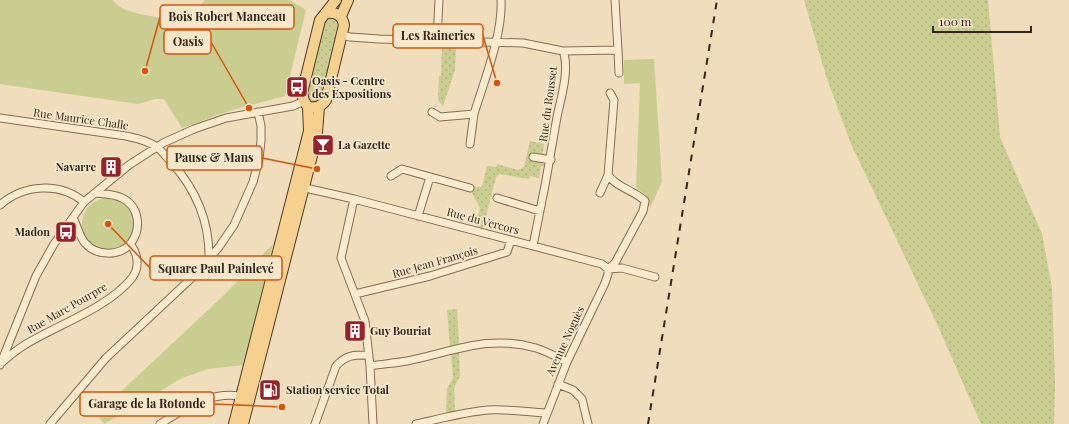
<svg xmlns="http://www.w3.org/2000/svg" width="1069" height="424" viewBox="0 0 1069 424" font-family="'Playfair Display',serif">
	<defs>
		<pattern id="grass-dots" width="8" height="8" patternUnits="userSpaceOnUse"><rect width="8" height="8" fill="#c9cd8f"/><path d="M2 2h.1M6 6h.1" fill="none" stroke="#adb07b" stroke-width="1.8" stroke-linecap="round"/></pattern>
	</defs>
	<rect width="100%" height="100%" fill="#efddbb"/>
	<path fill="url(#grass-dots)" d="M804,0H988L1000,137L1042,234L1052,288L1055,384L1054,424H981L937,324L851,144L826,76Z
		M328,19C334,18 338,22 338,28L323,98L318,103C310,103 309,101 306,93L322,23Z
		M442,46L456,47L455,70L443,106L438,100L439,76H441Z
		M530,141L544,144L543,153L547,155L545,166H541L539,178L530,176L529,179L500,174L496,177L483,228L476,226L480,208L472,193V186L482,187L487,166L496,167L497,164L518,170L524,167Z
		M457,309L459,345L450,346L447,310Z
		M459,352L460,376L454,388L455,412L446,414L447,389L453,378L451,354Z"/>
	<path fill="#c9cd8f" d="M0,0H112C115,3 119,6 122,8C136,15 168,21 183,16C191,14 199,7 205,0H290L306,10L285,96L232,110L182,128L164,99H155L138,104L0,84Z
		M654,59L662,182L650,208C648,196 647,195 636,188L640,83L624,84V60Z
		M82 224a26 26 0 1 1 52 0a26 26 0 1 1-52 0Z
		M273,244L265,280L243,365L208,369L182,378L104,424L99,417L112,400L223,296Z"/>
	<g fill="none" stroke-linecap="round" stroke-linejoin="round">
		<g stroke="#866c54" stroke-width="9">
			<path id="minor" d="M342,35L350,37L379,39L523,43L563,51L618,50L615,0
				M437,40L439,0
				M618,50L619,73
				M432,112L440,117L474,114C484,81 503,34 501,0
				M0,118L126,136C136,138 148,141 157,147C162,151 167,158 172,163C197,191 210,222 209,260
				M470,144L474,114
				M533,157L551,160
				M391,176L402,169L470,188
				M301,187L354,199L602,264L608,269L622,268L655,277
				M600,193L608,175
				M497,198L540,211
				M354,199L341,258L365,321L370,366L373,424
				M0,205C24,184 60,182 84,202
				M418,216L430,177
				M73,218C77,225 80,238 85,243C96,256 120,257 131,243C142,228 139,206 122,198C114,194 103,194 95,193
				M533,246C542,203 550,160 557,117C561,98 570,69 563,51
				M608,269L615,263L643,211L645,201C634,190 617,188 608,175L614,100L610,93
				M355,294L430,276L507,252L511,240
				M1,363C8,357 15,351 23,346C56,325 107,309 132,278C140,268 138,253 130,244
				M0,365L36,276L54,244L84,202L129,165L163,143L194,129L226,118L293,106L304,101
				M370,366C383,364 395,363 407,361C453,352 488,334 536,348C546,351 557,357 567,362
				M558,384L573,390L582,399L588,424
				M50,424L106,358L197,273L219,247L234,225L253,182L259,159L261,141V126L258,112
				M160,424C186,408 213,389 245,397
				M315,424L336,366C347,354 355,355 369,355
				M416,424C439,419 464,412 488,410C507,409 527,412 546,413
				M543,424L567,362L605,283L608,274V269"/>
		</g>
		<g stroke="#533b29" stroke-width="12">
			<path id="primary" d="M326,13C336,12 342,15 344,25L326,100C321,107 316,108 308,107L304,101L302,93L320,20L336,0
				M341,16L348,0
				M234,424L309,131L308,107
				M243,424L315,144L317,132L319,107"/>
		</g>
		<use href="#minor" stroke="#faebce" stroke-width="7"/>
		<use href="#primary" stroke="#f6d08f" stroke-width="10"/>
		<path stroke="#35261a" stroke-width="2" stroke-dasharray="7 7" stroke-linecap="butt" d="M648,424L717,0"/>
	</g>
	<defs>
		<g id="bus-square" transform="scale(1.15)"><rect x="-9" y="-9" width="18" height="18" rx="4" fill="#972229" stroke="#f6e7ca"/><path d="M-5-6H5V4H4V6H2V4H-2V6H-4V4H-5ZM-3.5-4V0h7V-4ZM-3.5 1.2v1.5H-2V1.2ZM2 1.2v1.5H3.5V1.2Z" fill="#fff"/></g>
		<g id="bar-square" transform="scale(1.15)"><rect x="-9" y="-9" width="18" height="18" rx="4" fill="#972229" stroke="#f6e7ca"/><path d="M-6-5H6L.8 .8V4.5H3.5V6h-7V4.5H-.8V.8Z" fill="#fff"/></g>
		<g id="building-square" transform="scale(1.15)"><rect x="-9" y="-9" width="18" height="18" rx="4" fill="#972229" stroke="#f6e7ca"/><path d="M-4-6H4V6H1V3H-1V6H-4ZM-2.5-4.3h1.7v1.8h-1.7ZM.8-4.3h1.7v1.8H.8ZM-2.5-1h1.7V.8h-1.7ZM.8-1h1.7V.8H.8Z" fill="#fff"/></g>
		<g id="fuel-square" transform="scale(1.15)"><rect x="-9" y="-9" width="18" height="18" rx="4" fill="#972229" stroke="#f6e7ca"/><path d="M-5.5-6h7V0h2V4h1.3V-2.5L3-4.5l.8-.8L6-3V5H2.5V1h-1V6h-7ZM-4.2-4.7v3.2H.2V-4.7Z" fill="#fff"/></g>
	</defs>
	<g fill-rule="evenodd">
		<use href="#bus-square" x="297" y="87"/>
		<use href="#bar-square" x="323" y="145"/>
		<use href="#building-square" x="111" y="167"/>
		<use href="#bus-square" x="66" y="232"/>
		<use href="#building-square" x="355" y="331"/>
		<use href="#fuel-square" x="270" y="390"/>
	</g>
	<g text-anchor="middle" stroke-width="3.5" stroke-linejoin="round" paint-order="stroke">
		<g font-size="11" font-weight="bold" fill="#35261a" stroke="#f6e7ca" text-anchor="start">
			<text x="312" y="85">Oasis - Centre<tspan x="312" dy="13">des Expositions</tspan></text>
			<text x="338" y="149">La Gazette</text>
			<text x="96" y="171" text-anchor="end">Navarre</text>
			<text x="50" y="236" text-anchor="end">Madon</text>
			<text x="370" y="335">Guy Bouriat</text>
			<text x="286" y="394">Station service Total</text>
		</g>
		<g font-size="11" fill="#35261a" stroke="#f6e7ca">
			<text transform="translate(548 104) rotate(-82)" y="4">Rue du Rousset</text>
			<text transform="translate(81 119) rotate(8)" y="4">Rue Maurice Challe</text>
			<text transform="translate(483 221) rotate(15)" y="4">Rue du Vercors</text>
			<text transform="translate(435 262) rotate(-16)" y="4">Rue Jean François</text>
			<text transform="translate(67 308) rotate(-30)" y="4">Rue Marc Pourpre</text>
			<text transform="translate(565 341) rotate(-65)" y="4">Avenue Noguès</text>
		</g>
	</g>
	<path fill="none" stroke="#d6540d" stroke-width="1.5" d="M145 71L160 17M497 83L483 36M249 108L211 42M317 169L262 158M108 224L150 268M282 407L214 404"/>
	<g fill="#d6540d" stroke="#f6e7ca" stroke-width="1.5">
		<circle cx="145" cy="71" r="4"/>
		<circle cx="497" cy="83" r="4"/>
		<circle cx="249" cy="108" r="4"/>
		<circle cx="317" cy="169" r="4"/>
		<circle cx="108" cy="224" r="4"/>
		<circle cx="282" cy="407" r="4"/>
	</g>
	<g fill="#f6e7ca" stroke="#d6540d" stroke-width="1.5">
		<rect x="160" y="5" width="134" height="24" rx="4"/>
		<rect x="393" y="24" width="90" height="24" rx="4"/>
		<rect x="164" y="30" width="47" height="24" rx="4"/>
		<rect x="167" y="146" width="95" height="24" rx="4"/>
		<rect x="150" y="256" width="132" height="24" rx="4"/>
		<rect x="80" y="392" width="134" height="24" rx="4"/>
	</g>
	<g font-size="12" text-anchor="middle" font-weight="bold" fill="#35261a">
		<text x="227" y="21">Bois Robert Manceau</text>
		<text x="438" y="40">Les Raineries</text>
		<text x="188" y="46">Oasis</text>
		<text x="214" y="162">Pause &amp; Mans</text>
		<text x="216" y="273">Square Paul Painlevé</text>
		<text x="147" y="408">Garage de la Rotonde</text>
	</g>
	<path d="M933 26v6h98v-6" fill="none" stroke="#35261a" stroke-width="2"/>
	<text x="939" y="26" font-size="12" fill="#35261a" stroke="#f6e7ca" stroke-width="3" paint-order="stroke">100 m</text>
</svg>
